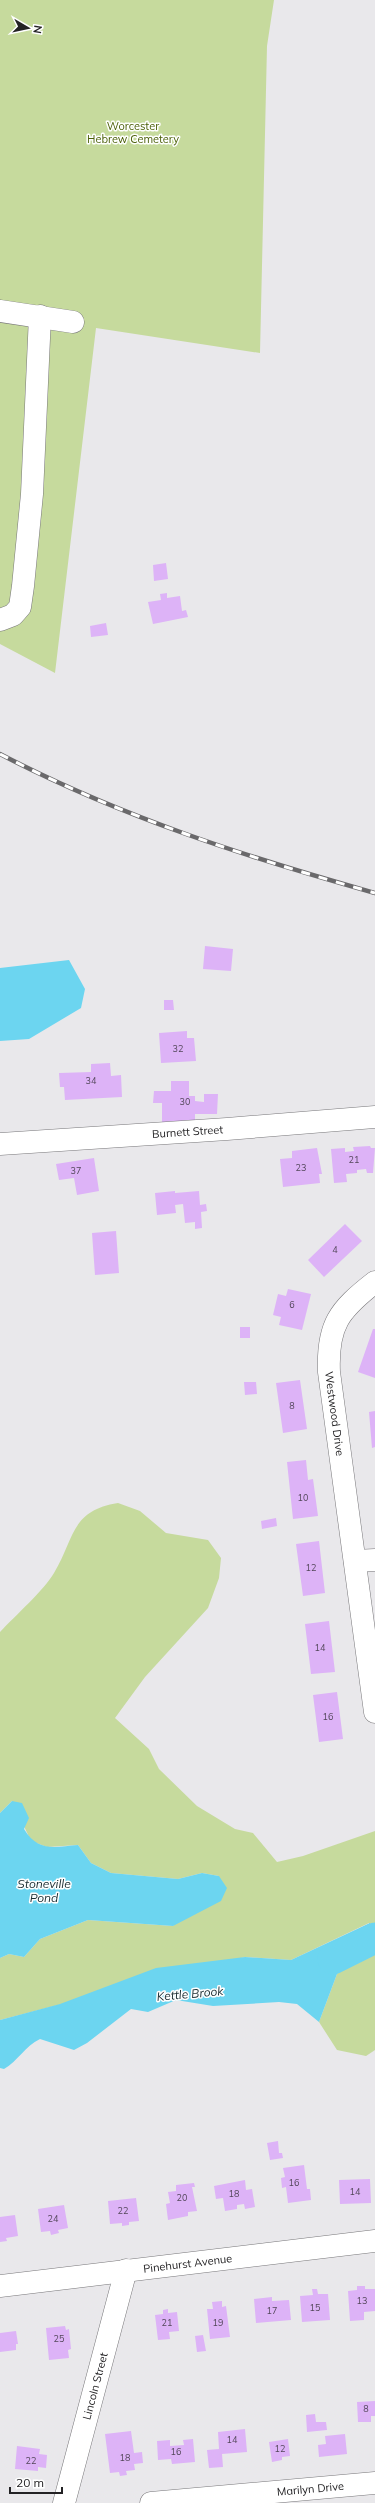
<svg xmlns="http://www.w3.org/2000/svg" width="375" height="2503" viewBox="0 0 375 2503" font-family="Mulish,sans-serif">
	<rect width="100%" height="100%" fill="#e9e8eb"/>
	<path fill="#c6da9d" d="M0,0H274L267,46L260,353L96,328L55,673L0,644Z
		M118,1503L140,1511L166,1533L208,1540L221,1558L219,1578L208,1608L145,1677L115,1718L149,1749L159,1769L197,1806L235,1829L253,1833L277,1862L303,1856L375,1831V2050L366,2056L337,2050L319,2022L337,1974L370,1941L369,1923L291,1960L245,1957L0,2020V1958L9,1954L24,1957L40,1939L88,1920L173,1926L219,1876L202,1873L178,1879L111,1873L91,1863L78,1845L47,1847L31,1841L12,1801L0,1813V1632C15,1616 44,1590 54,1573C75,1538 70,1511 118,1503Z"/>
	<path fill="#6cd5f0" d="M69,960L85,989L81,1008L29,1039L0,1041V968Z
		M12,1801L22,1803L29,1818L24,1829C38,1852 54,1847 78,1845L91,1863L111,1873L178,1879L202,1873L219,1876L227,1888L221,1901L173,1926L88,1920L40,1939L24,1957L9,1954L0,1958V1813Z
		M370,1923V1941L337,1974L319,2022L297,2004L279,2002L213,2006L176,2000L148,2012L131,2009L87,2043L74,2050L40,2039C25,2046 18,2061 4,2069L0,2068V2020L60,2004L156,1968L245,1957L291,1960Z"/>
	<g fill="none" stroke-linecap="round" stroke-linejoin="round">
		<path stroke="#6cd5f0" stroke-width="31" d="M333,1959L375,1938"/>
	</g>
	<path fill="#ddb3f7" d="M166,563L168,579L154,581L153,565Z
		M167,593V598L180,596L182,611L186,610L188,617L153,624L148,602L161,600L160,594Z
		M106,623L108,635L91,637L90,626Z
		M205,946L233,949L231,971L203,969Z
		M164,1000H173L174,1010H164Z
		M187,1031V1038H194L196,1061L161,1063L159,1033Z
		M110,1063L111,1076L121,1075L122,1097L65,1100L64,1087H60L59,1073L91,1072V1064Z
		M171,1081H189V1096H195V1101L204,1102V1094H218L217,1114H195V1120L162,1122V1103H153L154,1091H171Z
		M370,1146L371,1148H375L373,1173H367L366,1169L357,1170V1173L346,1174L347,1182L334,1183L331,1149L345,1148V1152L354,1151L353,1147Z
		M317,1148L322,1174H319L320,1183L283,1187L280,1159L292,1158V1151Z
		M94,1158L99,1191L77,1195L74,1178L59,1180L56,1164Z
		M175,1191V1193L199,1191L200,1205L206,1204L207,1211L201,1212L202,1228L195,1229V1222L185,1223L183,1204L175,1205L176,1213L157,1215L155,1193Z
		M345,1224L362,1241L324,1277L308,1260Z
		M116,1231L119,1273L95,1275L92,1233Z
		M288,1289L311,1294L302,1330L279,1325L281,1317L273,1315L278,1294L286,1296Z
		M240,1327H250V1338H240Z
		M373,1329H375V1378L358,1372Z
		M300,1380L307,1429L283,1433L276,1383Z
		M244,1382H256L257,1394L245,1395Z
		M375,1411V1447L372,1448L369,1412Z
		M306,1460L308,1480L313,1479L318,1516L293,1519L287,1462Z
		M276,1518L277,1526L262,1529L261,1521Z
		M319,1541L325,1593L303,1596L296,1544Z
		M329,1621L335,1672L311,1674L305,1624Z
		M337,1692L343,1739L319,1742L313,1695Z
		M278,2141L279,2153H282L283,2158L270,2160L267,2143Z
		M304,2165L307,2189H310L311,2200L288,2203L286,2187L282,2188L281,2178L285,2177L283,2168Z
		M370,2179L371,2203L340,2204L339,2180Z
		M245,2180L246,2190L252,2189L255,2207L245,2209L244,2204L237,2205V2209L225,2211L223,2198L216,2199L214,2186Z
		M194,2183L195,2187H192L197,2211L188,2212V2216L168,2220L166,2204L170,2203L168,2192L176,2191V2185Z
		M136,2198L139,2221L129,2222V2225L122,2226V2223L110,2224L108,2201Z
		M64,2205L68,2228L58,2230L59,2233L51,2235L50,2231L41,2232L38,2209Z
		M15,2215L18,2236L6,2238L7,2241L0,2242V2217Z
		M357,2286H365V2289H375V2311L364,2312V2320L350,2321L348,2291L357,2290Z
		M312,2289H317L318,2294H328L330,2320L302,2322L300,2296L313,2295Z
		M272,2297V2301L289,2300L291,2320L256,2323L254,2299Z
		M222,2301V2307L226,2306L230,2337L210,2339L207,2309H213L212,2302Z
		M168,2309V2313L177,2312L179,2331L169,2332L170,2339L158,2340L155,2315L163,2314V2310Z
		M65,2326L66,2330L69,2329L71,2349L68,2350L69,2358L49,2360L46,2328Z
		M16,2331L18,2344H16V2350L0,2352V2333Z
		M203,2335L206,2351L197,2352L195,2336Z
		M375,2401V2416H371V2422H358L357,2402Z
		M315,2414L316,2422H326L327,2430L307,2432L306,2415Z
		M245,2429L247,2452L222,2454L223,2467L209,2468L207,2450L219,2449L218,2432Z
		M131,2431L134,2453L142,2452L143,2463L134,2464L135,2470L126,2471L127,2475L120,2476L119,2472L110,2473L105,2434Z
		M345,2434L347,2454L319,2457L318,2445L326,2444L325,2436Z
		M193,2439L195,2462L172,2464L171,2459L158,2460L157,2441L170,2440V2446L184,2445L183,2440Z
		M288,2439L290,2456L282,2457V2460L272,2462L269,2442Z
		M17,2446L40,2449L39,2454L47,2455L46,2468L38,2467V2471L15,2469Z"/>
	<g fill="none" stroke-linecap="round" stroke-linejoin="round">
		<g stroke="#78777a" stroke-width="23">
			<g id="minor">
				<path d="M0,311L73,322"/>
				<path d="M0,620L13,615L20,607L23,586L32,494L40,316"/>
				<path id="s1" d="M0,1144L227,1129L375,1117"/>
				<path id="s2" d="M375,1282C339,1310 327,1325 329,1372L375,1712"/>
				<path d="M355,1561L375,1560"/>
				<path id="s3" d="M64,2503L126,2270"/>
				<path id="s4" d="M151,2503L375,2483"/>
			</g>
		</g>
		<g stroke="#78777a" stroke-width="23">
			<g id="major">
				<path id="s5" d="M0,2286L375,2241"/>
			</g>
		</g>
		<use href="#minor" stroke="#fff" stroke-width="22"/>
		<use href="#major" stroke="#fff" stroke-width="22"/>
		<g stroke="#6a696b" stroke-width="4.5">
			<path id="rail" d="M0,754C119,816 246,857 375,893"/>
		</g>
		<use href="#rail" stroke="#fff" stroke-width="3" stroke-dasharray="9" stroke-linecap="butt"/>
	</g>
	<g text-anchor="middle" stroke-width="3" stroke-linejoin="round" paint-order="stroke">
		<g font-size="9" fill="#524659">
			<text x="178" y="1052">32</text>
			<text x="91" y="1084">34</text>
			<text x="185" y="1105">30</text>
			<text x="354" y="1163">21</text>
			<text x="301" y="1171">23</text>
			<text x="76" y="1174">37</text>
			<text x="335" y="1253">4</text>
			<text x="292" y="1308">6</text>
			<text x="292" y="1409">8</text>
			<text x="303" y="1501">10</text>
			<text x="311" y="1571">12</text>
			<text x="320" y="1651">14</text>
			<text x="328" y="1720">16</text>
			<text x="294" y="2186">16</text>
			<text x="355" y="2195">14</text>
			<text x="234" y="2197">18</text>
			<text x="182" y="2201">20</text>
			<text x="123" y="2214">22</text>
			<text x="53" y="2222">24</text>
			<text x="362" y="2304">13</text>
			<text x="315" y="2311">15</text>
			<text x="272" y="2314">17</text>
			<text x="167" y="2326">21</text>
			<text x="218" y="2326">19</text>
			<text x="59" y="2342">25</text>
			<text x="366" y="2412">8</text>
			<text x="232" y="2443">14</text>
			<text x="280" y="2452">12</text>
			<text x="176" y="2455">16</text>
			<text x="125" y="2461">18</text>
			<text x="31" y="2464">22</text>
		</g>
		<g font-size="11" fill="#4b6009" stroke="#fff">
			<text x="133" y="130">Worcester<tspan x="133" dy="13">Hebrew Cemetery</tspan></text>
		</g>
		<g font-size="11" fill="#232224" stroke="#fff">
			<text dy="4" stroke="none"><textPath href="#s1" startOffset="188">Burnett Street</textPath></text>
			<text dy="4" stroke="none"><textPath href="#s2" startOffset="149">Westwood Drive</textPath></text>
			<text dy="4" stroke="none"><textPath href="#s5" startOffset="189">Pinehurst Avenue</textPath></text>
			<text dy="4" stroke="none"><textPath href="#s3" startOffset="121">Lincoln Street</textPath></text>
			<text dy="4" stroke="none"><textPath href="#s4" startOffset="160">Marilyn Drive</textPath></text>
		</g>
		<g font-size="12" font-style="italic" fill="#1a2d32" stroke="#fff">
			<text x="44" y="1888">Stoneville<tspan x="44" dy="14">Pond</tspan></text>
			<text transform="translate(190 1994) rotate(-5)" y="4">Kettle Brook</text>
		</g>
	</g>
	<g transform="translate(28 28) rotate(99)" stroke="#ffffff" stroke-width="3" paint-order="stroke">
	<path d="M0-3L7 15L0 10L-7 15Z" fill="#232224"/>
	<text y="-6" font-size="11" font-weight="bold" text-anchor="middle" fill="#232224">N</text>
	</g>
	<path d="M10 2487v6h52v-6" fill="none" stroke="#232224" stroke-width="2"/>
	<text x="16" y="2487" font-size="12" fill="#232224" stroke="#ffffff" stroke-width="3" paint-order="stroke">20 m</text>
</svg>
